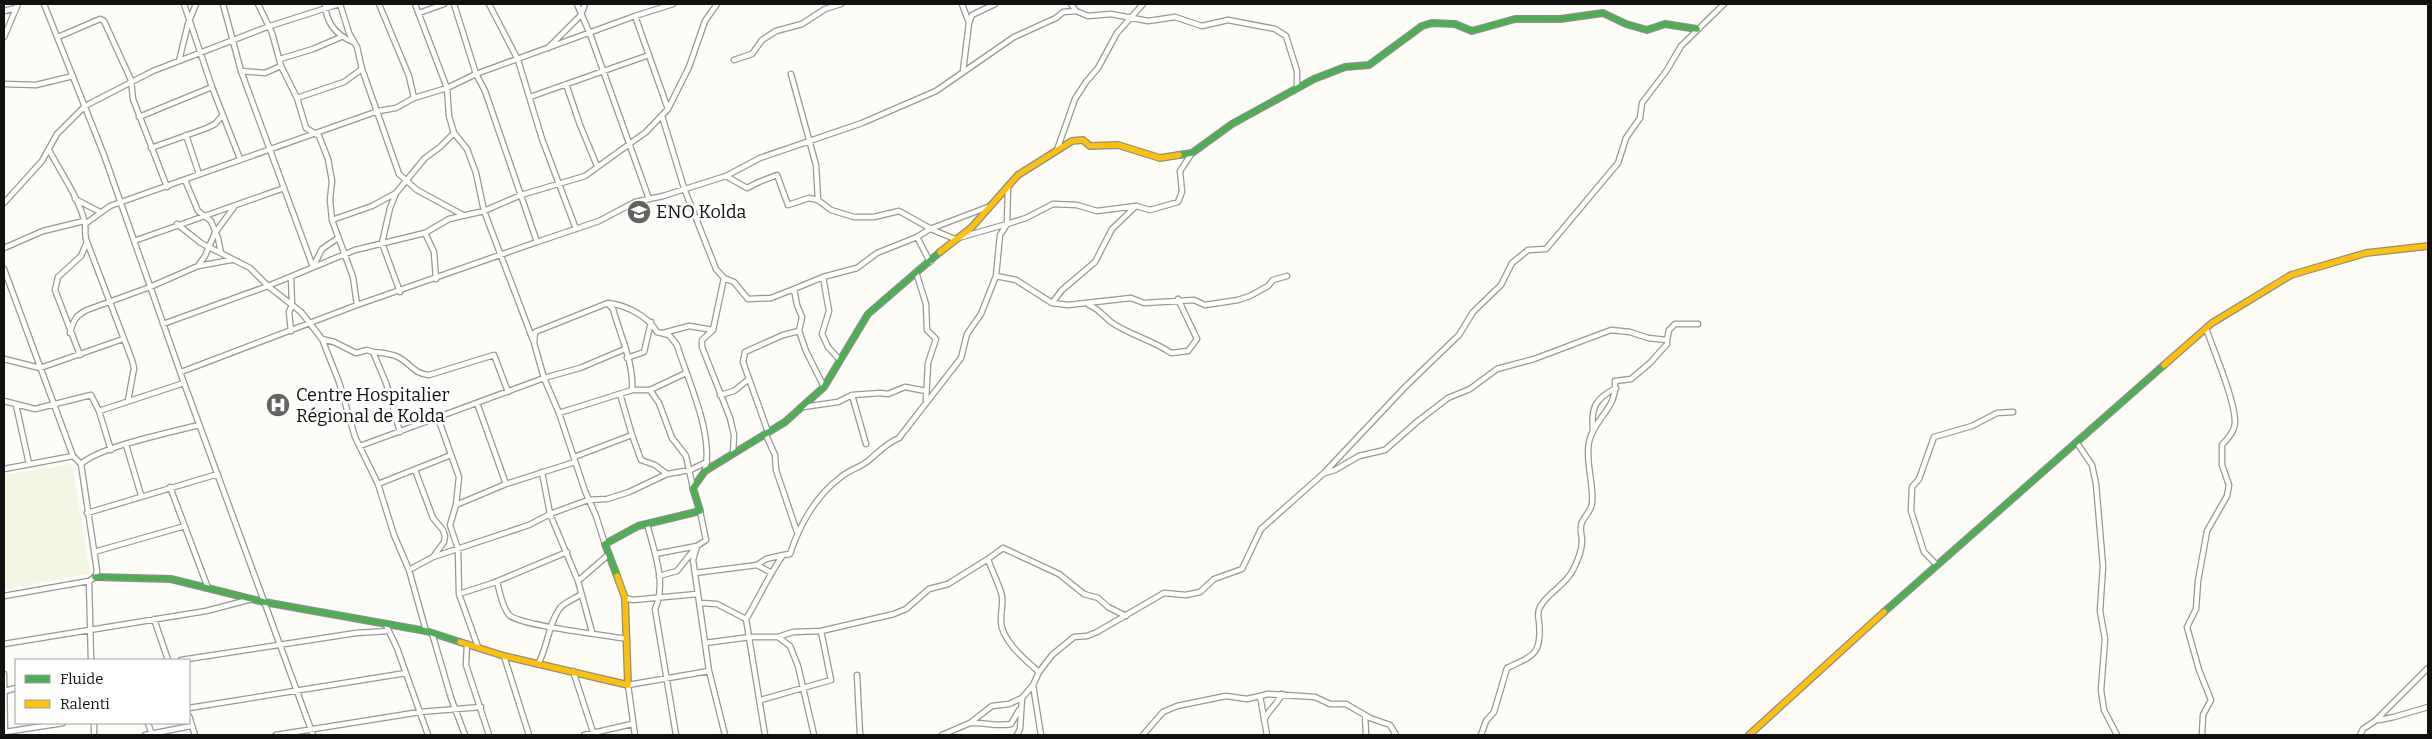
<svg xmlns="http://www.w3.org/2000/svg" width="2432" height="739" viewBox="0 0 2432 739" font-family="Bitter,serif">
	<rect width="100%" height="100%" fill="#fdfcf7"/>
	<path fill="#f0f6e1" d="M72,464L90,574L4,589V475Z"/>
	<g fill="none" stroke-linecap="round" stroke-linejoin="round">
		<g stroke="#979795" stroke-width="7">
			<path id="street" d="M44,4L104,155L184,383L313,735
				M184,4L212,87L240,159
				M223,4L241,71L313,267
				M258,4L272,33L281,66L297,98L306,128L319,136L328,159L332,181L330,200L332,220L353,277L357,305
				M325,4C326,23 336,35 353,42
				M340,4L349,33L357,47L362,69L399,174L417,190L463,215
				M379,4L409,76L414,98
				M415,4L447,88L449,116L454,133L467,149L476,173L484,211L533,340
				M489,4L518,60L542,139L576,229
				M577,4L590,34L649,199
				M962,4L969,23
				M1071,4L1076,11L1088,16L1111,14L1148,21L1175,17L1202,26L1228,20L1275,29L1286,36L1297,71V88
				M4,11L16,8
				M419,13L444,4
				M635,16L673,4
				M4,37L18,4
				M58,37L100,19L104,21L131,80L133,99L167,187
				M548,48L581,15L585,4
				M280,59L313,49L341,37
				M734,60L752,54L762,40L776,31L802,24L825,9L841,4
				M179,61L188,24L196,4
				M241,71L265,73L281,66
				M963,71L969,23L972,15L995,4
				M791,74L816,165L818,200
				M4,84L36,85L73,76
				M566,84L580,125L597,166
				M530,97L649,55
				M297,98L344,82L362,69
				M662,116L684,188L716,269L724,278L713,330L702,340V347L730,418L734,435L733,453
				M139,117L212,87
				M186,135L199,174
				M151,148L207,128L215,124L223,115
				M49,150C61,173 79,198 85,223C86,230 84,236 87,242L132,360L134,368L128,401
				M1057,150L1075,99L1086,82L1098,68L1117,33L1143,4
				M726,176L760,158L862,123L936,91L1014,37L1056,18L1063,12L1076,11
				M185,180L198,211L211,221L218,238L221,253
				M396,193L390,208L382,243L400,292
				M75,199L100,212
				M4,203L42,161L57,134L85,106L153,71L267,27L339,4
				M332,220L372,206L396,193L425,158L440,147L454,133
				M85,224L110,206L378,111L396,108L414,98L447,88L476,74L454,4
				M177,224L201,243L250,268L268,286L301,312L322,339L339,382L355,437L378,484L394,535L409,570L426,631
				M425,233L434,252L436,279
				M917,237L930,229L988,207
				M134,241L284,188
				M537,242L599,221L635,202L663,196L726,176L747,188L759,182L777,175L788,205L809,198L818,200L831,210L854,217H874L899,211L933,230L955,239L1007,224L1008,187
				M4,248L43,231L84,221
				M198,266L205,256L215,233L234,207
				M313,267L322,249L338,238
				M4,269L73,456L81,464
				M916,272L926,304L927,330L936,339L928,363L926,400
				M996,276L1016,280L1052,303L1068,305L1131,298L1144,303L1194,300L1205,305L1238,300L1250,296L1268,286L1273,280L1287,276
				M823,277L829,311L822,334L828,347L839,359
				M724,278L734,282L748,299L771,298L794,289L797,305L802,317L799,331L806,351L824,387
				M794,289L823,277L857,268L877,253L917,237L930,262
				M1052,303L1062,290L1095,262L1112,229L1136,206
				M608,304L613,309C620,335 634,363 632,390
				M1089,305C1099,309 1102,315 1111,322C1129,335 1153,340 1171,353L1188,351L1197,339L1178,299
				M163,324L268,286L355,250L425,233L449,219L484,211L521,195L585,176L646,132L668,109
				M291,331L289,312L292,305L291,277
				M70,333C73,321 76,315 87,310L150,287L198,266L231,260
				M663,333L689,326L713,330
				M322,339L334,342L356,353L367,350L373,352L386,383L400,432
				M1667,340L1669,330L1675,324H1698
				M373,352C382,353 390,353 398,357C410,363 414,374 429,375L494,355L508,392
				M80,355L55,290L58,277L81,256L87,242
				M627,358L644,352L651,322
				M4,359L40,368L123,339
				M181,372L357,305L537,242L485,91L476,74L635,16L668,109L689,67L705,21L717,4
				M650,390L686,373
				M720,395L734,391L749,379
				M852,395L866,444
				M4,401L35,409L91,395L99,411L111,450
				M477,403L506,484
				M16,405L29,464
				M803,407L838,402L852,395L880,393L888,394L905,387L926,391
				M99,411L184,383
				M559,413L632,390H650L659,403L672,438L686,456L693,488
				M438,418L459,477L456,505L450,525L458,549L459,594L478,647
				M1593,430C1591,407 1595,399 1616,388
				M768,432L743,362L745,352L783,335L799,331
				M632,435L641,460L655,465L667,474L690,470L707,462
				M766,435L775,455L776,470L797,532
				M2077,443L2092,465L2096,484L2103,566L2100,611L2105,639L2101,690L2104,710L2117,735
				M126,445L141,495
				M360,446L544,378L580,368L625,349
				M574,457L632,435L620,394
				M4,469L73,456
				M415,470L433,518L443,530L445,536L444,542L433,557
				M542,472L550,514L578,581L592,632
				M1325,473L1335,470L1359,456L1385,450L1418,421L1448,398L1470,389L1497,369L1534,359L1611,330L1630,332L1648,338L1667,340V344L1650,363L1631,379L1615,381C1618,408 1594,418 1589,442C1585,462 1594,483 1592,503C1591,512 1585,515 1582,522C1579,529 1582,535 1582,541C1582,550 1577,562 1573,570C1565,586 1548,592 1540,607C1538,611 1538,617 1539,621C1542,655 1534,655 1507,668L1494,712L1486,721L1481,735
				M378,484L451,455
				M170,487L208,588
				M456,505L506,484L575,462
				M87,513L218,474
				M647,524C654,550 667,584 655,609L676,735
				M605,544L596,516L585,491L559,413L544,378L534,343L535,332L608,303C626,305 648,316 657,332L669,335L677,345C688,381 714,434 705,471
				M94,552L185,526
				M655,554L697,546L693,560L705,643
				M988,559L1003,548L1059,574L1084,594L1098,598L1108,607L1126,616
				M757,565L770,572
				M1937,565L1924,552L1911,511L1912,487L1919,479L1934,437L1972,426L1997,413L2013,412
				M409,570L433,557L529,525L550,514L588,500L607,499L629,492L667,474
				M695,573L757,565L766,559L783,555
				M659,576L677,571L697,546L706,540L700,511
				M89,581L91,660
				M578,581L608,555
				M497,582C500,592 502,607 509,615C521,626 606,635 627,639
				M459,594L493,583L567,552
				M4,596L89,581L95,577L97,571L81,464C102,446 169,433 199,425
				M625,598L633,600L697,594
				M701,603L717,604L746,619
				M154,619L168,660
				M386,625L397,648L428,735
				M821,631L894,614L906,609L929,589L948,584L988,559C992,571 999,584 1002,596C1003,605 1001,611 1001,620C1000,639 1025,660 1039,672
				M432,633L451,698L465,735
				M778,637L790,646L798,666L814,735
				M4,644L206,611L252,599
				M467,644L466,665L489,735
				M504,656L529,735
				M181,660L356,633L389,631
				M538,664C548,647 548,624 560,608C564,603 574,599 580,595
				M573,671L594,735
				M4,674L5,735
				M857,675L860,735
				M1033,685L1041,735
				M5,691L16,688
				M1260,696L1268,694L1315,697L1330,704H1346L1370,718L1390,725L1396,735
				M189,708L406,673
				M1365,715L1366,735
				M189,716L195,735
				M1264,720C1269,709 1277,705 1282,694
				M2379,720L2394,717L2428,707
				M94,723V735
				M148,723L152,735
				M971,723C985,722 996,727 1011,724L1019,710
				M5,732L63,723
				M145,735L191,726
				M276,735L420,712L481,707
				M584,735L632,724
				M635,735L628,685L709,671
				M725,735L709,671L705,643L750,637H778L793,632L821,631L831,680L761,700
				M765,735L746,619C759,598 768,576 783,555L790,554C799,526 816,495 841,477C849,470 859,468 868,461C879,452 885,444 899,438L961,358L967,334L981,314L996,276L1000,235L1007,224L1026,218L1053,204L1077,205L1097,211L1136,206L1150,210L1178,202L1182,192L1180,171L1192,153
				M942,735L970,723L992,706L1009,704L1022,698
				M1017,735L1020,729L1022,698L1033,685L1039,672L1052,655L1074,637L1087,636L1097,632L1164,593L1186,595L1200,592L1214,579L1242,569L1261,529L1324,473L1406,386L1459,335L1473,312L1501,285L1512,263L1528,250L1546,249L1618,163L1626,138L1640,118L1642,103L1667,70L1681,46L1724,4
				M1143,735L1163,712L1177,706L1226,696L1247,699L1260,696L1267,735
				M2202,735L2203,715L2211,700L2199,670L2187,627L2196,609L2198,581L2207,531L2227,496L2229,485L2222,465V445C2228,438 2235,431 2235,422C2235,400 2214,352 2206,328
				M2360,735L2363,729L2375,721L2428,668"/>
		</g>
		<g stroke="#8e8d8b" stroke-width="8">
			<path id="fast" d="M1179,155L1192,153L1232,124L1314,79L1345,67L1369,65L1422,26L1432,23L1455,24L1472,31L1515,19H1560L1603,13L1626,24L1647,30L1665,24L1697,29
				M617,576L605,544L638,526L700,511L693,488L705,471L785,422L824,387L868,314L940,252
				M95,577L171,579L264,602L426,631L460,642
				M1884,612L2164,365"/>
		</g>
		<g stroke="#8e8d8b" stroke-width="8">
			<path id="slow" d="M940,252L971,228L1018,175L1072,141L1083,140L1090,146L1118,145L1160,158L1179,155
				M2164,365L2212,323L2291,275L2366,253L2428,246
				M460,642L504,656L628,685L625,598L617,576
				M1749,735L1884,612"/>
		</g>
		<use href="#street" stroke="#fffffe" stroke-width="4.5"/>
		<use href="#fast" stroke="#4caf50" stroke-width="5.5"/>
		<use href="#slow" stroke="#ffc107" stroke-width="5.5"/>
	</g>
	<defs>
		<g id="university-disc" transform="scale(1.25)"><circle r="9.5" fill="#646362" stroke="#fff"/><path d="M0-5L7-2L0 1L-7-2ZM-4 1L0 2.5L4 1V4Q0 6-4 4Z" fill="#fff"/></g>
		<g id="hospital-disc" transform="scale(1.25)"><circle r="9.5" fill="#646362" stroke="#fff"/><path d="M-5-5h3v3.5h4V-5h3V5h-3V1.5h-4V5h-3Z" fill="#fff"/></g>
	</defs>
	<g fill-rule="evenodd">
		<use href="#university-disc" x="639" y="212"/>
		<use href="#hospital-disc" x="278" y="405"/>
	</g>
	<g text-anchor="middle" stroke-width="5" stroke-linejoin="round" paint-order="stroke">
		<g font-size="18" fill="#111" stroke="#fff" text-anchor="start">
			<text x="656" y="218">ENO Kolda</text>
			<text x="296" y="401">Centre Hospitalier<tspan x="296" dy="21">Régional de Kolda</tspan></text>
		</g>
	</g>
	<rect width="2432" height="739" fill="none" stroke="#111111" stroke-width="10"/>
	<rect x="15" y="659" width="175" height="65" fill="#ffffff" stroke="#a0a0a0"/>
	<rect x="25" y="675" width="25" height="8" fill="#4caf50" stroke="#a0a0a0"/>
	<text x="60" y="684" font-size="15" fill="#111111">Fluide</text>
	<rect x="25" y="700" width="25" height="8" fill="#ffc107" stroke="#a0a0a0"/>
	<text x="60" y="709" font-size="15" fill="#111111">Ralenti</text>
</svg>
